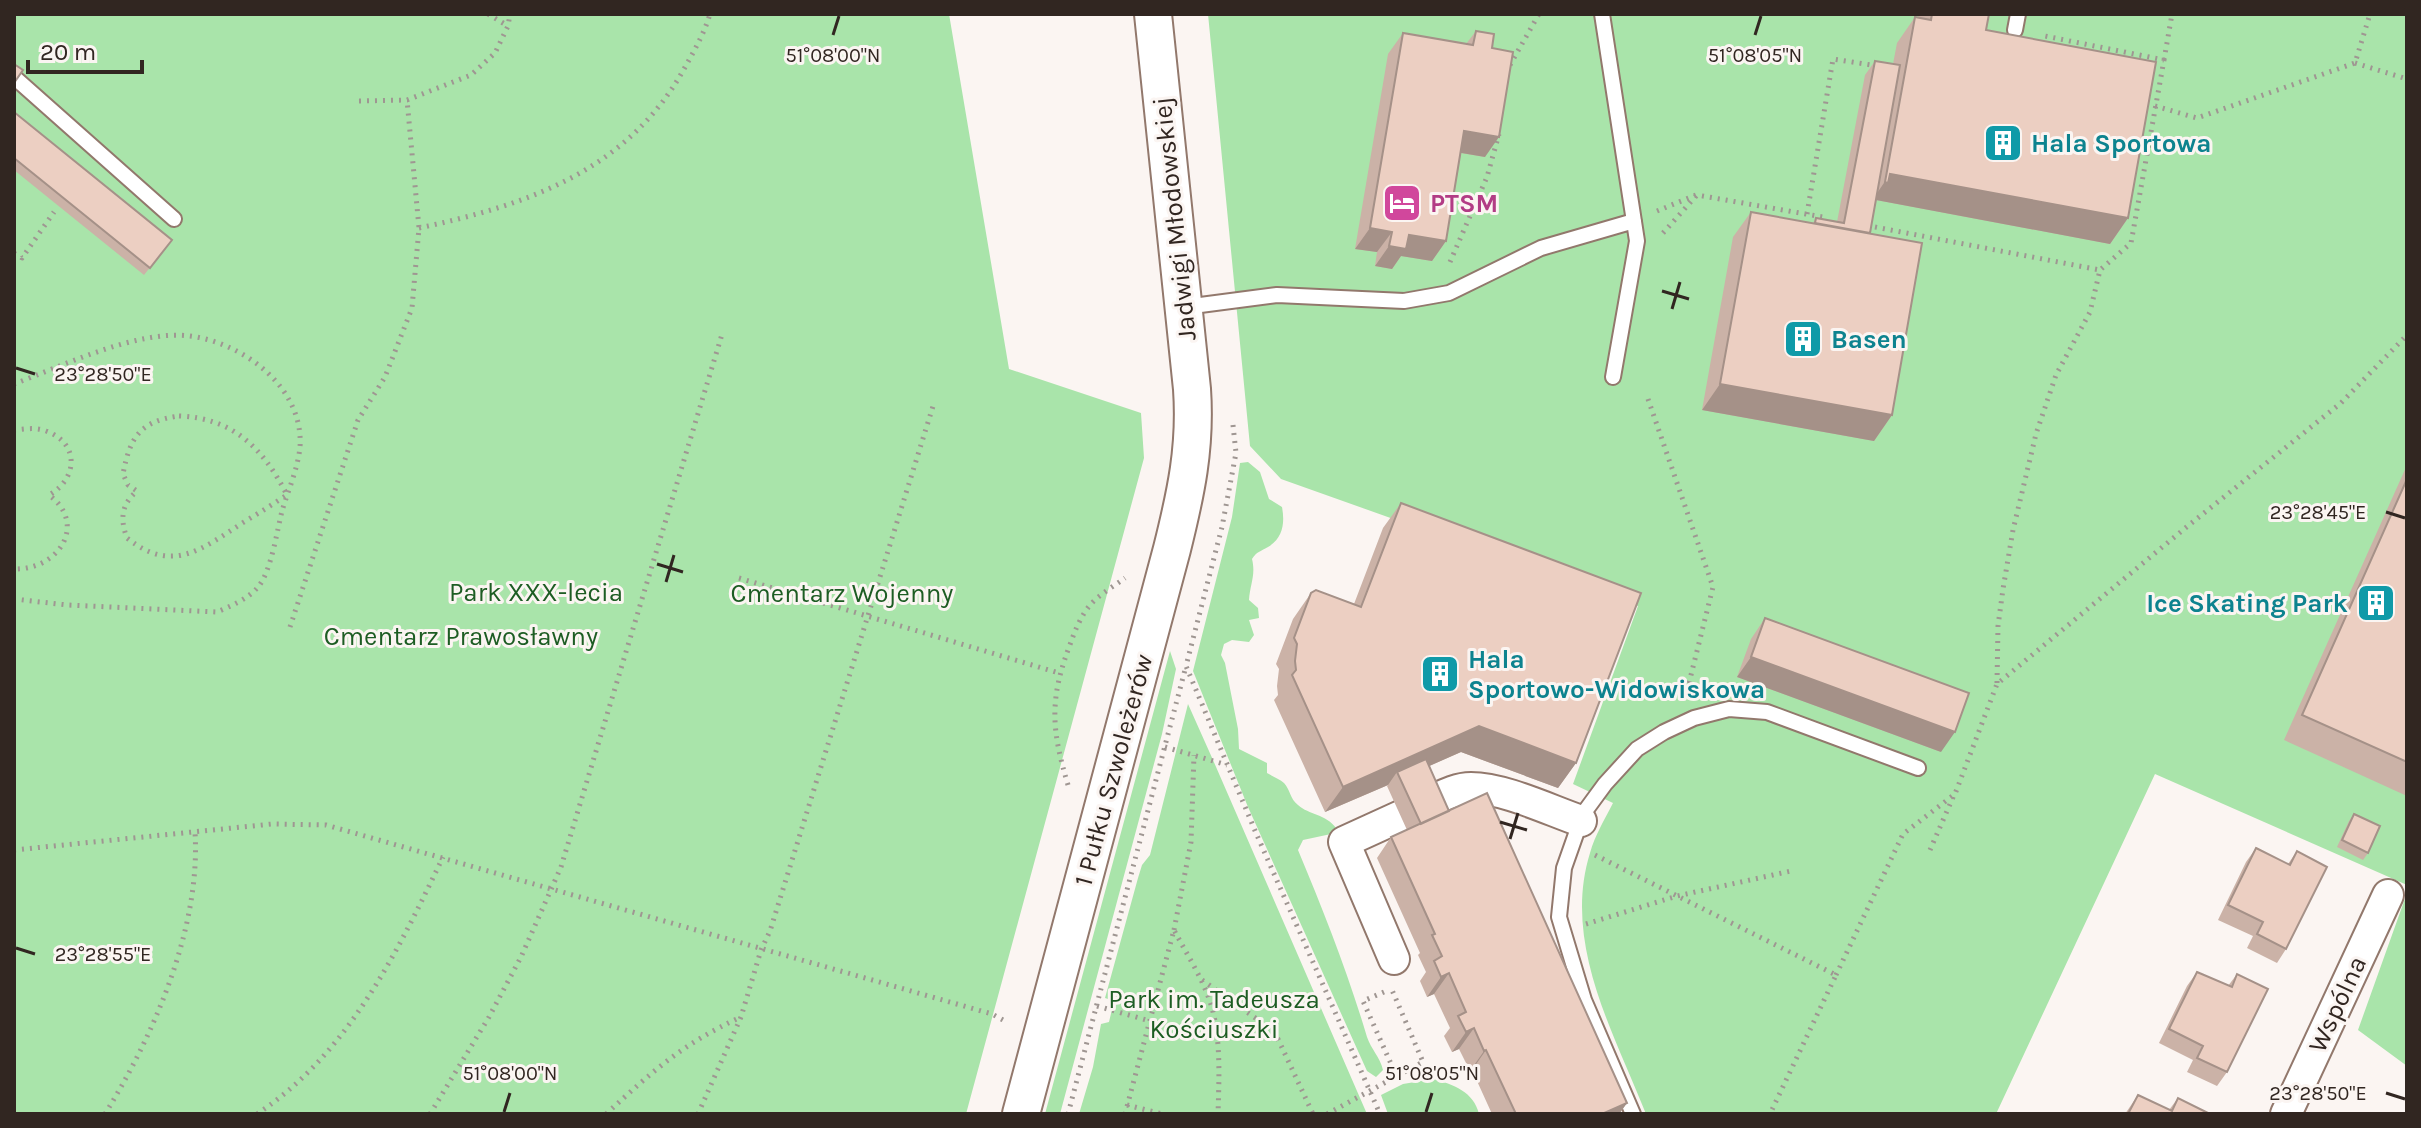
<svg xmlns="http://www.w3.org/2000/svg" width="2421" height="1128" viewBox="0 0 2421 1128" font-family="Karla,sans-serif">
	<rect width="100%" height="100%" fill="#fbf5f2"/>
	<path fill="#a9e4aa" d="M14,14H949L1009,369L1141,413L1144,458L966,1114H14Z
		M1208,14H2407V885L2155,774L1996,1114H1646C1614,1033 1562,943 1590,853C1595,835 1605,819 1613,803L1573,784L1638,606L1281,479L1250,446Z
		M1248,462L1260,472L1269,499L1282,507C1285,523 1283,538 1268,547C1260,552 1257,551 1252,559C1256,575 1250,584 1249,600L1258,608L1259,618L1249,620L1254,635L1249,642L1232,640L1224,644L1221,655L1225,663L1238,729L1239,749L1267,763V773C1272,776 1280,779 1284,783C1290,789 1290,799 1298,805C1309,815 1326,814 1336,828L1331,834L1303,840L1298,850C1324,912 1348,973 1367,1037C1371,1049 1380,1057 1383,1070L1376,1077L1367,1071L1248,807L1193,671L1232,517L1240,463Z
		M1170,651L1176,669L1162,734L1060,1114H1045Z
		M1188,704L1213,760L1367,1114H1079L1093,1067L1101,1024L1109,1022L1114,1001L1105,998L1138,878L1142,865L1150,855Z
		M2407,893V1066L2358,1030Z
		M1433,1079C1453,1084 1474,1092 1479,1114H1388L1381,1095L1403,1084Z"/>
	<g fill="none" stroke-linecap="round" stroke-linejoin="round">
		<g stroke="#92786c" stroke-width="18">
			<path id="service" d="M1602,14L1637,241L1613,377
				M2015,30L2018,14
				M14,77L174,219
				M1185,307L1277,295L1404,301L1449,293L1541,248L1634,221
				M1633,1114L1584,1000L1559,917L1564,868L1583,814L1605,784L1637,749L1664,732L1694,718L1729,709L1767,712L1918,768"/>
		</g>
		<g stroke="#92786c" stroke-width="34">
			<path id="minor" d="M1429,802C1442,796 1456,788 1471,788C1504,788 1549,810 1581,821
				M1394,959L1344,842L1401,816
				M2286,1114L2388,895"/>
		</g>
		<g stroke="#92786c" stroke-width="40">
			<path id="tertiary" d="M1021,1114L1172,549C1186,493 1196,447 1192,389L1153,14"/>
		</g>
		<path stroke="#9f9692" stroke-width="5" stroke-dasharray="2 6" stroke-linecap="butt" d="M488,14L508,26
			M2164,60L2172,14
			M2355,63L2407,79
			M1510,65L1539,14
			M359,101L407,100L471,75L495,53L508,26L510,14
			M2155,106L2197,118L2355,63L2370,14
			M1657,211L1696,195
			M1807,214L1833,59L1878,66
			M1875,227L2100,270
			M419,228C527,205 627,171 684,69C694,51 704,34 710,14
			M1663,233L1697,195L1823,217
			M14,253L22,258L54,212
			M1450,262L1487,177L1499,134
			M14,384C62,366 139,329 190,336C244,343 304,388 300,447C298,468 288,491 282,511C277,531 271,572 258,587C248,599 231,606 217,612L67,605L14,599
			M1648,399L1713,587L1686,695
			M179,416C233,418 263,448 287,495C273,504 259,513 244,522C203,548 173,575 127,538C120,519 121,505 137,491L128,485L123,474C130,437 140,421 179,416Z
			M1233,425L1236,453L1222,527L1186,666L1256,833L1380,1114
			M14,430C24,429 36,427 46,431C80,443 78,479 49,495C88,524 59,570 14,569
			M739,578L1059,673
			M290,627L358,420L385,377L412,308L419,228L407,100
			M1997,683L1998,626L2003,589L2013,530L2036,434L2056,375L2090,312L2100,270L2131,243L2164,60L2040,35
			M1165,747L1227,765
			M1068,785C1051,728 1049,699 1071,642C1075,630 1082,614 1091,604C1100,594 1114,586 1125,578
			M14,850L272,824L326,825L992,1014L1005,1021
			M1930,850L1954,795
			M1595,855L1836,975L1770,1114
			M1586,924L1677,896L1791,871
			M1174,930L1191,842L1194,755
			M1836,975L1903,834L1955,794L1997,684L2189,525L2341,403L2407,335
			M1202,980L1261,1022L1278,1039L1313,1114
			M1384,992L1363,1001L1396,1075
			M1097,1006L1150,1021
			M1127,1105L1162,1114
			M105,1114C154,1035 201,927 195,832
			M257,1114C348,1054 397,953 443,857
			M430,1114L489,1017L521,957L561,867L723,331
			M606,1114C653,1071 682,1044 741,1017
			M698,1114L741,1017L761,950L770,931L934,403
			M1068,1114L1186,666
			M1125,1114L1174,930C1187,955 1204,980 1212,1008C1221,1041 1219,1080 1218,1114
			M1327,1114L1423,1062L1392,990"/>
		<use href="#service" stroke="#fff" stroke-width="14"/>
		<use href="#minor" stroke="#fff" stroke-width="30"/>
		<use href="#tertiary" stroke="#fff" stroke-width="36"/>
	</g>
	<path fill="#cbb2a7" d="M1919,14H1989L1986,30L2128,218L2110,244L1876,200L1870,233L1892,415L1874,441L1702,410L1733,237L1751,212L1813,223L1816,218L1837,222L1865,75L1875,61L1893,64L1897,43L1915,17H1918Z
		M1476,31L1492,48L1485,157L1461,153L1446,241L1432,261L1401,256L1392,269L1375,266L1377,252L1355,249L1388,54L1403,33L1466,44Z
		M14,112L172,240L144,275L14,170Z
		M2407,465V796L2284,740Z
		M1401,503L1576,763L1558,788L1461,752L1429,766L1449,811L1627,1103L1619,1114H1492L1472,1070L1470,1071L1459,1049L1452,1052L1444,1036L1450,1028L1434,994L1427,997L1420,981L1426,972L1418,955L1420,953L1377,858L1391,837L1407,830L1387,786L1388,785L1325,812L1274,700L1278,695L1277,686L1279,669L1276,664L1293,619L1311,593L1354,604L1383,528Z
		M1765,618L1941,752L1737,677L1751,639Z
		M2354,814L2368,853L2363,860L2337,847L2349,821Z
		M2256,848L2288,864L2297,851L2286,949L2277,963L2247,948L2253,936L2218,920L2246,862Z
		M2197,972L2228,986L2237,974L2227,1072L2217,1086L2187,1072L2193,1060L2159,1043L2187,986Z
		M2138,1095L2169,1110L2178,1098L2208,1114H2125Z"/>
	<path fill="#a59188" d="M1464,131L1499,137L1485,157L1450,151Z
		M1890,174L2128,218L2110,244L1876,200L1867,208Z
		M1370,228L1392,232L1377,252L1355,249Z
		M1409,235L1446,241L1432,261L1401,256L1392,269L1375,266L1389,246Z
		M1720,384L1892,415L1874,441L1702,410Z
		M1751,657L1955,732L1941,752L1737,677Z
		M1479,726L1576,763L1558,788L1461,752L1400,779L1397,772L1388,785L1325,812L1343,787Z
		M1449,973L1434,994L1427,997L1441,977Z
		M1474,1028L1459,1049L1452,1052L1466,1032Z
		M1486,1050L1472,1070L1470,1071L1484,1051Z
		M1627,1103L1619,1114H1602Z"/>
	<path fill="#eccfc2" stroke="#a59188" stroke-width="2" d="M1932,14H1989L1986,30L2156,62L2128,218L1890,174L1888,183L1885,182L1915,17L1931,20Z
		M1476,31L1494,34L1492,48L1513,52L1499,137L1464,131L1446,241L1409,235L1406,249L1389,246L1392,232L1370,228L1403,33L1473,45Z
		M1875,61L1900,65L1870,233L1815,223L1816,218L1844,223Z
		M14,64L23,70L14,83Z
		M14,112L172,240L150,268L14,158Z
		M1751,212L1922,243L1892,415L1720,384Z
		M2407,479V762L2302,715Z
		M1401,503L1641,593L1576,763L1479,726L1343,787L1292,675L1296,670L1295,661L1297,644L1294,638L1311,593L1316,590L1361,607Z
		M1765,618L1969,693L1955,732L1751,657Z
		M1426,759L1449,811L1421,824L1397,772Z
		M1487,793L1627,1103L1602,1114H1516L1486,1050L1484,1051L1474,1028L1466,1032L1458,1016L1466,1012L1449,973L1441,977L1434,961L1442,956L1432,935L1435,934L1391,837Z
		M2354,814L2380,826L2368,853L2342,840Z
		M2256,848L2290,865L2297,851L2327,867L2286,949L2257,934L2263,922L2228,905Z
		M2197,972L2232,987L2237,974L2268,989L2227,1072L2197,1058L2203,1046L2169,1029Z
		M2138,1095L2172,1111L2178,1098L2208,1113L2128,1114Z"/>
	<path fill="none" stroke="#312621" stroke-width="3" d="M833,35L839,16M1755,35L1761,16M1662,291L1689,299M1672,309L1680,282M16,368L35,374M2386,512L2405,518M657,564L683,572M666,582L674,555M1500,822L1527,830M1510,839L1518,813M16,948L35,954M2386,1093L2405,1099M504,1112L510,1093M1426,1112L1432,1093"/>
	<defs>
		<g id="building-square" transform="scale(2)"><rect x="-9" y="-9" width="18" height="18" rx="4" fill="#0f9aa8" stroke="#fbf5f2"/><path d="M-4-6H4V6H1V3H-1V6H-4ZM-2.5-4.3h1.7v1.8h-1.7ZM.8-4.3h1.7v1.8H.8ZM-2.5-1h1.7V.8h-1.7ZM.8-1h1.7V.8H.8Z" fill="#fff"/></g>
		<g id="hotel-square" transform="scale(2)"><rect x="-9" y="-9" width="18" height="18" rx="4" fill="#d1479c" stroke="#fbf5f2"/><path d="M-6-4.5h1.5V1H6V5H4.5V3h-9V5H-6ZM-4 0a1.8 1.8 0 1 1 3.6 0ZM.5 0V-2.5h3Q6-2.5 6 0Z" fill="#fff"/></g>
	</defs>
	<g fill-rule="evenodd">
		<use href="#building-square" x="2003" y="143"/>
		<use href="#hotel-square" x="1402" y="203"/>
		<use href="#building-square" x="1803" y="339"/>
		<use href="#building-square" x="2376" y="603"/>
		<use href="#building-square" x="1440" y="674"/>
	</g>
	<g text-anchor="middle" stroke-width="6" stroke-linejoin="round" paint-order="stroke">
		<g font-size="26" font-weight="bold" fill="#0d838f" stroke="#fbf5f2" text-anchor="start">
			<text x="2031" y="152">Hala Sportowa</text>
			<text x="1831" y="348">Basen</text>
			<text x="2348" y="612" text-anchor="end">Ice Skating Park</text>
			<text x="1468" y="668">Hala<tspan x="1468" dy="30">Sportowo-Widowiskowa</tspan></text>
		</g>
		<g font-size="26" font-weight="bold" fill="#b23c85" stroke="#fbf5f2" text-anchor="start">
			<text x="1430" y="212">PTSM</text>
		</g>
		<g font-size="26" fill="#312621" stroke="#fbf5f2">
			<text transform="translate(1174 219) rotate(-96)" y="9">Jadwigi Młodowskiej</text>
			<text transform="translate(1113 770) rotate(-75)" y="9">1 Pułku Szwoleżerów</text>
			<text transform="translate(2337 1004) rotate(-65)" y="9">Wspólna</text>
		</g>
		<g font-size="26" fill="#1d5d23" stroke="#fbf5f2">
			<text x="536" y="601">Park XXX-lecia</text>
			<text x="842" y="602">Cmentarz Wojenny</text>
			<text x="461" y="645">Cmentarz Prawosławny</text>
			<text x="1214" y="1008">Park im. Tadeusza<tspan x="1214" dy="30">Kościuszki</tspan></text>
		</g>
	</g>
	<g font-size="20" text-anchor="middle" fill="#312621" stroke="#fbf5f2" stroke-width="6" stroke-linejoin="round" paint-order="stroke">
		<text x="833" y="62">51°08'00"N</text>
		<text x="1755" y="62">51°08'05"N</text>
		<text x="103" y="381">23°28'50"E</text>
		<text x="2318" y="519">23°28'45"E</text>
		<text x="103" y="961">23°28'55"E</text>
		<text x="510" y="1080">51°08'00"N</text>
		<text x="1432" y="1080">51°08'05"N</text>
		<text x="2318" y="1100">23°28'50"E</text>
	</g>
	<rect width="2421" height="1128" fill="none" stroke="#312621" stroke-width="32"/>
	<path d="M28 60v12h114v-12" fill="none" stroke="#312621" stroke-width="4"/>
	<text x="40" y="60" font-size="24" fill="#312621" stroke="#fbf5f2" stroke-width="6" paint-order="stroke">20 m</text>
</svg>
